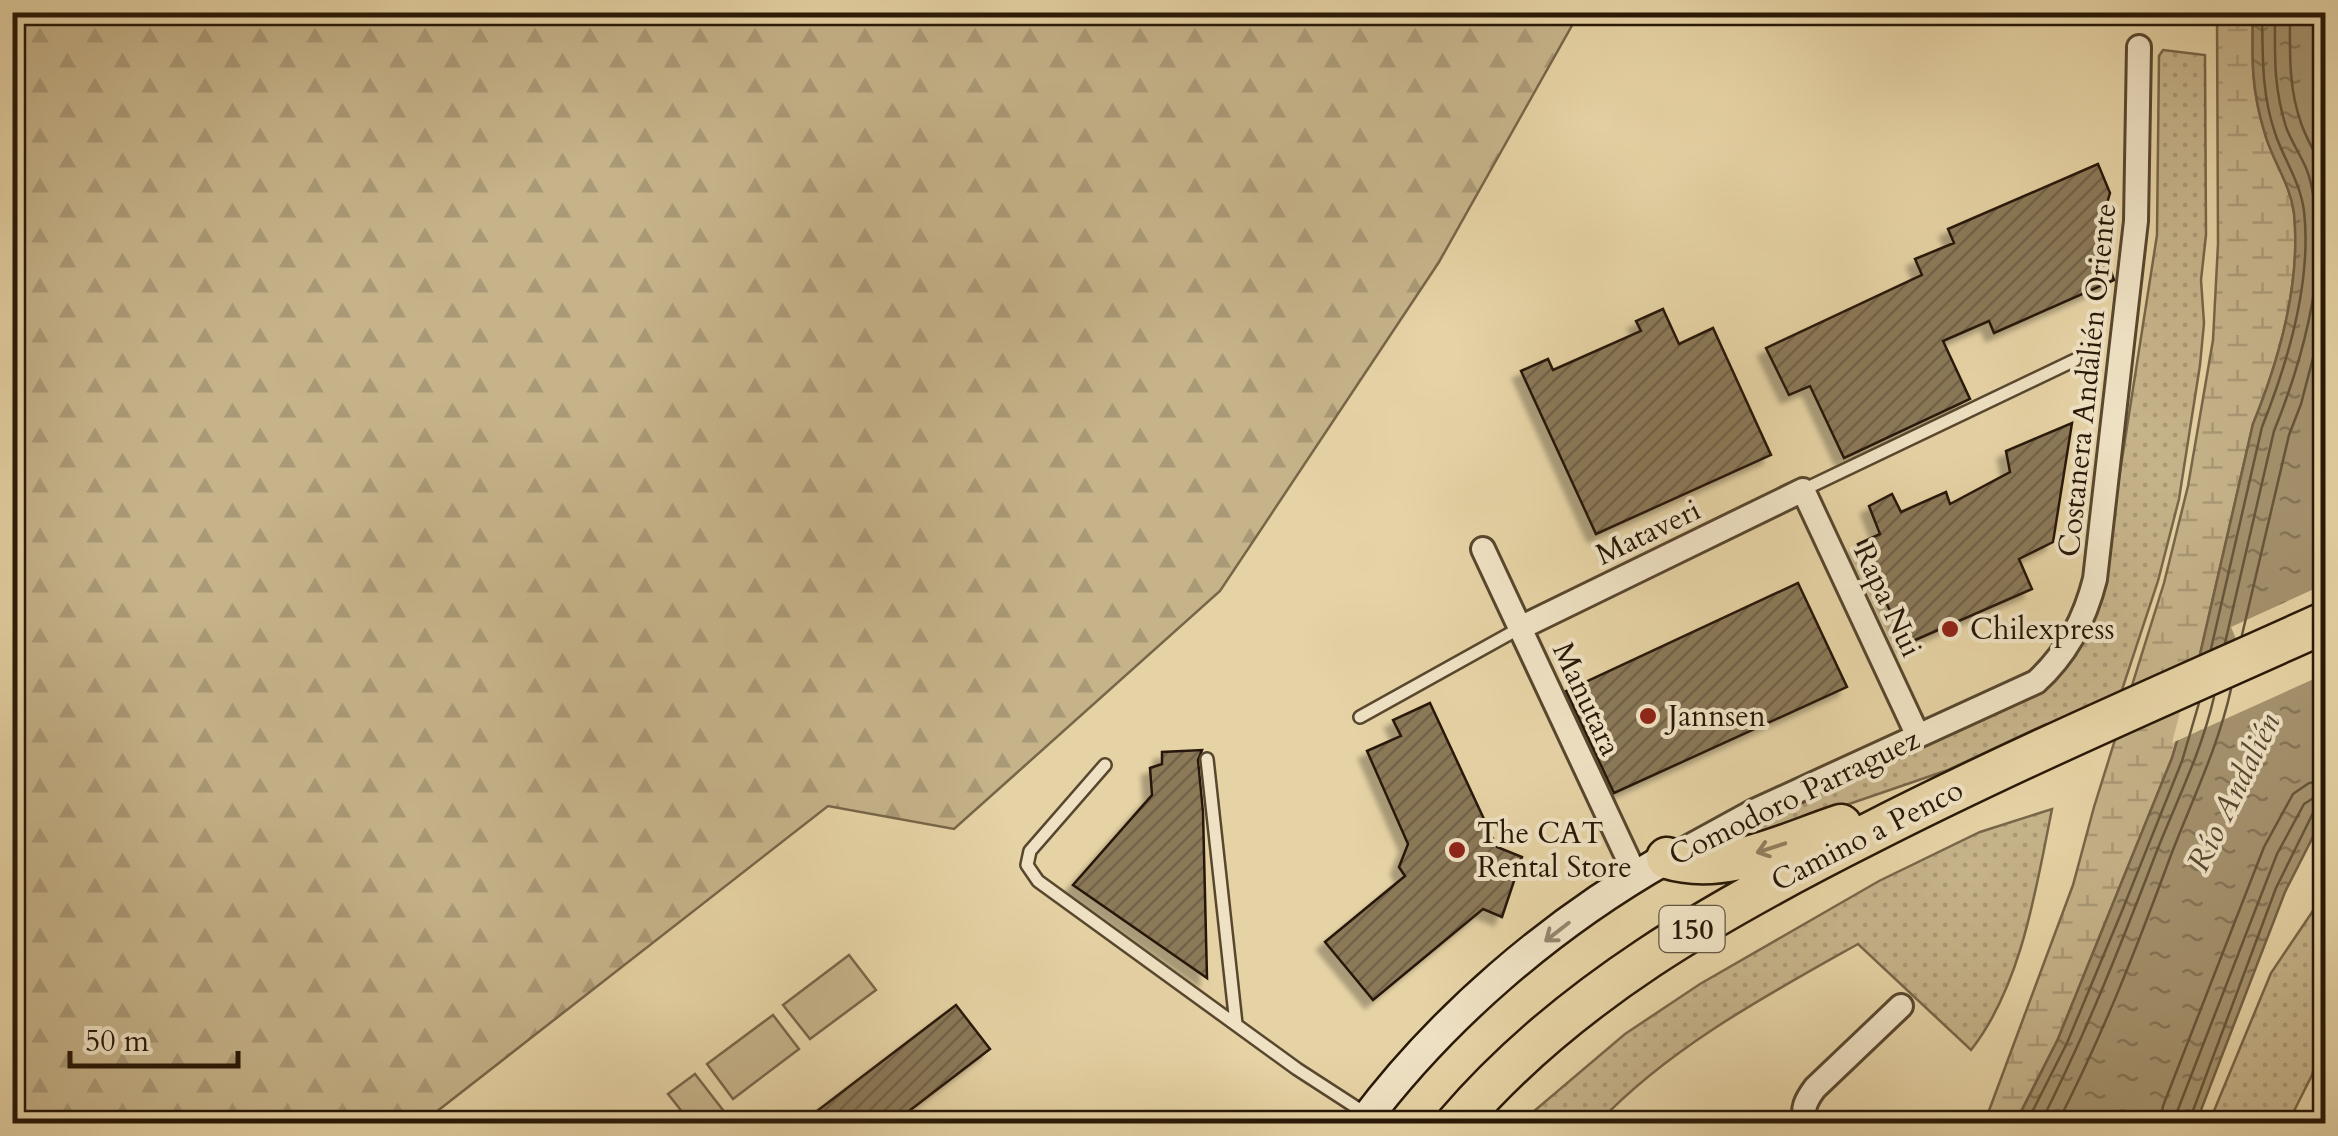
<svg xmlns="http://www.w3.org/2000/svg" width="2338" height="1136" viewBox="0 0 2338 1136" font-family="Cardo,serif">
	<defs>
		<pattern id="grass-dots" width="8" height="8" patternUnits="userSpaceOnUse" patternTransform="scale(2.5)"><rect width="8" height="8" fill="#c6b38a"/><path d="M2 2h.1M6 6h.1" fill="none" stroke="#aa9976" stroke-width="1.8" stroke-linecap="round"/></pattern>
		<pattern id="forest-firs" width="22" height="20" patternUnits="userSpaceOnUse" patternTransform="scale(2.5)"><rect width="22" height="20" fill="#c6b38a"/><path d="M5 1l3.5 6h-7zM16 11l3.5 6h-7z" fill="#aa9976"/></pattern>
		<pattern id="wetland-marsh" width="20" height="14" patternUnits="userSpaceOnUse" patternTransform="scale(2.5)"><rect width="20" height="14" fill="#c6b38a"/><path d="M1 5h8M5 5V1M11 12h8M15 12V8" fill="none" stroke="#aa9976"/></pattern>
		<pattern id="water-ripples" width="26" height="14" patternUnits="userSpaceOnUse" patternTransform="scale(2.5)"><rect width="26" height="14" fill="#a5936f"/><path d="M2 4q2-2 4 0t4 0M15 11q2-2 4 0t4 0" fill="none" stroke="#867759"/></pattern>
		<pattern id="building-hatch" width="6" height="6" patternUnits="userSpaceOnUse" patternTransform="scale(2.5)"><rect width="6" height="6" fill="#8b7959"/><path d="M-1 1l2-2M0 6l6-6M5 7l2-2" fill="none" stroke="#726248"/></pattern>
		<filter id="shadow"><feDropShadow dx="-8" dy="8" stdDeviation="2.5" flood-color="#0004"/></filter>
	</defs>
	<rect width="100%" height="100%" fill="#e6d3a5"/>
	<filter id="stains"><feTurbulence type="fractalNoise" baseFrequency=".002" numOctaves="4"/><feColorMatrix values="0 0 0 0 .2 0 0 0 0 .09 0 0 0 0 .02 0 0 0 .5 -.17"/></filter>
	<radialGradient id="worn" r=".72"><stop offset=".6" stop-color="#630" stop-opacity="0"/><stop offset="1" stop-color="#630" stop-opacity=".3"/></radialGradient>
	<path fill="url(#grass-dots)" stroke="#776648" stroke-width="2.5" d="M2163,50L2205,55L2206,235L2201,280L2204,323L2200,365L2179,499L2158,581L2118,702L2042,726L1948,770L1721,848H1708L1728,834L2027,697L2100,600L2157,235L2159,56Z
		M2052,809C2036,888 2022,985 1971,1050L1858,944C1767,995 1670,1047 1598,1123H1520L1625,1034L1700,984L1879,881L1980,832Z
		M2325,893V1031L2312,1075L2288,1123H2209L2271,973Z"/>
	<path fill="url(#forest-firs)" stroke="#776648" stroke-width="2.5" d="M12,13L13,12L1579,13L1439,262L1220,591L954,829L828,806L422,1123H13Z"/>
	<path fill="url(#wetland-marsh)" stroke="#776648" stroke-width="2.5" d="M2217,13H2253C2252,59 2251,89 2265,134C2273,162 2290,183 2294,213C2301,282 2279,360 2253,424L2190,698L2172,758L2058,1039L2015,1123L1984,1124L2073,885L2094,807L2164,583L2188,486L2213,340L2218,244Z"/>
	<path fill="#c6b38a" stroke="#776648" stroke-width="2.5" d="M849,955L876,990L810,1039L783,1005Z
		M773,1015L799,1049L733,1099L707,1064Z
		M695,1074L733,1123H691L668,1094Z"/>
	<path fill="url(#water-ripples)" stroke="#736245" stroke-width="2.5" d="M2253,13H2325V813L2285,892L2196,1123L2015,1124L2058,1039L2172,758L2190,698L2253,424C2279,360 2301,282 2294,213C2290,183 2273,162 2265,134C2251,89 2252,59 2253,13Z"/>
	<path fill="#e6d3a5" d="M2325,584V674L2172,743L2194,658L2236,639L2231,627Z"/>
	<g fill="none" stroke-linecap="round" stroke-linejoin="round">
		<path stroke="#66563b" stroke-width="2.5" d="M2290,12C2290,51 2288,86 2301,123C2308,144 2321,160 2326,182
			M2242,635L2289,435L2301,404L2326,308
			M2225,643L2274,431C2300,367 2327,275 2315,206C2313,193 2311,179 2306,168C2300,154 2291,141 2286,127C2273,85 2275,55 2275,12
			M2211,649L2262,427C2288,362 2312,282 2304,211C2300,181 2284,160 2275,133C2261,92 2263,55 2262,12
			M2026,1124L2067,1043L2122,911L2182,761L2199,703
			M2040,1124C2086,1034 2122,942 2158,848C2178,798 2202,750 2214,697
			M2057,1124C2102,1037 2137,947 2171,855C2192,800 2218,748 2231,689
			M2160,1124L2163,1106L2264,847L2293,794L2309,783L2326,781
			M2175,1124L2177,1112L2277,854L2304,804L2315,797L2326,796
			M2188,1124L2276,888L2313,813L2326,808"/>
	</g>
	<path fill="url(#building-hatch)" stroke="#281807" stroke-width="2.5" filter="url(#shadow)" d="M2098,164L2110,193L2098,233L2114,280L1994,333L1989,321L1943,341L1970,399L1844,458L1810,386L1789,395L1766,348L1922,275L1915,259L1954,243L1948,229Z
		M1663,309L1679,344L1713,328L1771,455L1596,534L1521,371L1548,359L1553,370L1641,331L1636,321Z
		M2072,423L2053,542L2019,559L2032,589L1906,644L1858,544L1880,534L1869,506L1892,494L1901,512L1946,492L1950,504L2010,472L2006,451Z
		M1798,583L1847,687L1614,793L1566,691Z
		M1430,703L1497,847L1522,857L1502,917L1483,909L1373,1000L1325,942L1405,876L1399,867L1408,844L1367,751L1401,736L1393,720Z
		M1202,750L1198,760L1203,812L1207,978L1073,885L1152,795L1150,768L1162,764V752Z
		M956,1005L990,1049L892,1124H800Z"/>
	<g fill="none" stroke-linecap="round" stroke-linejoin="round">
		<g stroke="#58472e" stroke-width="16">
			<path id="lane" d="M1803,490L2075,360
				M1360,717L1520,628
				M1207,759L1236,1024
				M1105,765L1030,851L1027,865L1038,881L1297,1069L1368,1115"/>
		</g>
		<g stroke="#58472e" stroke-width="28">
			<path id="street" d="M1483,549L1636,876
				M1520,628L1803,490L1918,736
				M1670,857L1754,811L2036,682C2067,654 2085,619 2095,579L2136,221L2139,47
				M1806,1124C1801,1109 1806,1100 1815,1088L1901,1006"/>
		</g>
		<g stroke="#281807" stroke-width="35">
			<path id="secondary" d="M1362,1124C1442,1017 1551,924 1667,858"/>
		</g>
		<g stroke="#281807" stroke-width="45">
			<path id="highway" d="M1667,858C1725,876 1786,843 1841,825
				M1456,1124C1568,993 1719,909 1870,833C2019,757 2173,691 2326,622"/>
		</g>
		<use href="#lane" stroke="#efe2c4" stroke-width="11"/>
		<use href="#street" stroke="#efe2c4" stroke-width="22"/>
		<use href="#secondary" stroke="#efe2c4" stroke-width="30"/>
		<use href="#highway" stroke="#e6d3a5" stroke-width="40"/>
	</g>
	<defs><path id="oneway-shaft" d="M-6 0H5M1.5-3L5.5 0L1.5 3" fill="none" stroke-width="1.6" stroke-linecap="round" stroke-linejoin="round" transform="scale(2.5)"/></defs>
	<use stroke="#907f5e" href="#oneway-shaft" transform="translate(1771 848) rotate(162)"/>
	<use stroke="#95876f" href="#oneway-shaft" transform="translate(1557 932) rotate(142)"/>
	<g fill="#8f2418" stroke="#efe2c4" stroke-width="4">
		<circle cx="1950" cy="629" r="10"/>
		<circle cx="1648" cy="716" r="10"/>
		<circle cx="1457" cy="850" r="10"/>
	</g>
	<g text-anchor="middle" stroke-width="8" stroke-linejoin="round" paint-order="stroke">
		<rect fill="#efe2c4" stroke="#645540" stroke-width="2.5" x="1659.5" y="906" width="65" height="46" rx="8"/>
		<g font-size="28" font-weight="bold" fill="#281807">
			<text x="1692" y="939">150</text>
		</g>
		<g font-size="30" fill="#281807" stroke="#efe2c4">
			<text transform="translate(2087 380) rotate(-84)" y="10">Costanera Andalién Oriente</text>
			<text transform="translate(1648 532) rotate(-26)" y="10">Mataveri</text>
			<text transform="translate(1888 600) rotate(65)" y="10">Rapa Nui</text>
			<text transform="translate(1587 699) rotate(65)" y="10">Manutara</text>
			<text transform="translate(1794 797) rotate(-26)" y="10">Comodoro Parraguez</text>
			<text transform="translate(1867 835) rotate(-27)" y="10">Camino a Penco</text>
		</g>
		<g font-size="30" fill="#281807" stroke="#efe2c4" text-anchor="start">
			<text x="1970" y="639">Chilexpress</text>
			<text x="1668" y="726">Jannsen</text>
			<text x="1477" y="843">The CAT<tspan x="1477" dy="34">Rental Store</tspan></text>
		</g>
		<g font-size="32" font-style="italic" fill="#5a4931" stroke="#efe2c4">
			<text transform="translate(2233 792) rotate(-64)" y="11">Río Andalién</text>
		</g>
	</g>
	<rect width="2338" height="1136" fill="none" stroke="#e6d3a5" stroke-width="50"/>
	<rect x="15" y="15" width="2308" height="1106" fill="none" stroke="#281807" stroke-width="5"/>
	<rect x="25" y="25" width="2288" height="1086" fill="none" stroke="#281807" stroke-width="2.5"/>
	<path d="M70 1051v15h168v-15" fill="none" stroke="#281807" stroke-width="5"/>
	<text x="85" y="1051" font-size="30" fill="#281807" stroke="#efe2c4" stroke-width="8" paint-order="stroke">50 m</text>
	<rect width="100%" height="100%" filter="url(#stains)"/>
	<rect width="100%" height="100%" fill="url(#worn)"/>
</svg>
